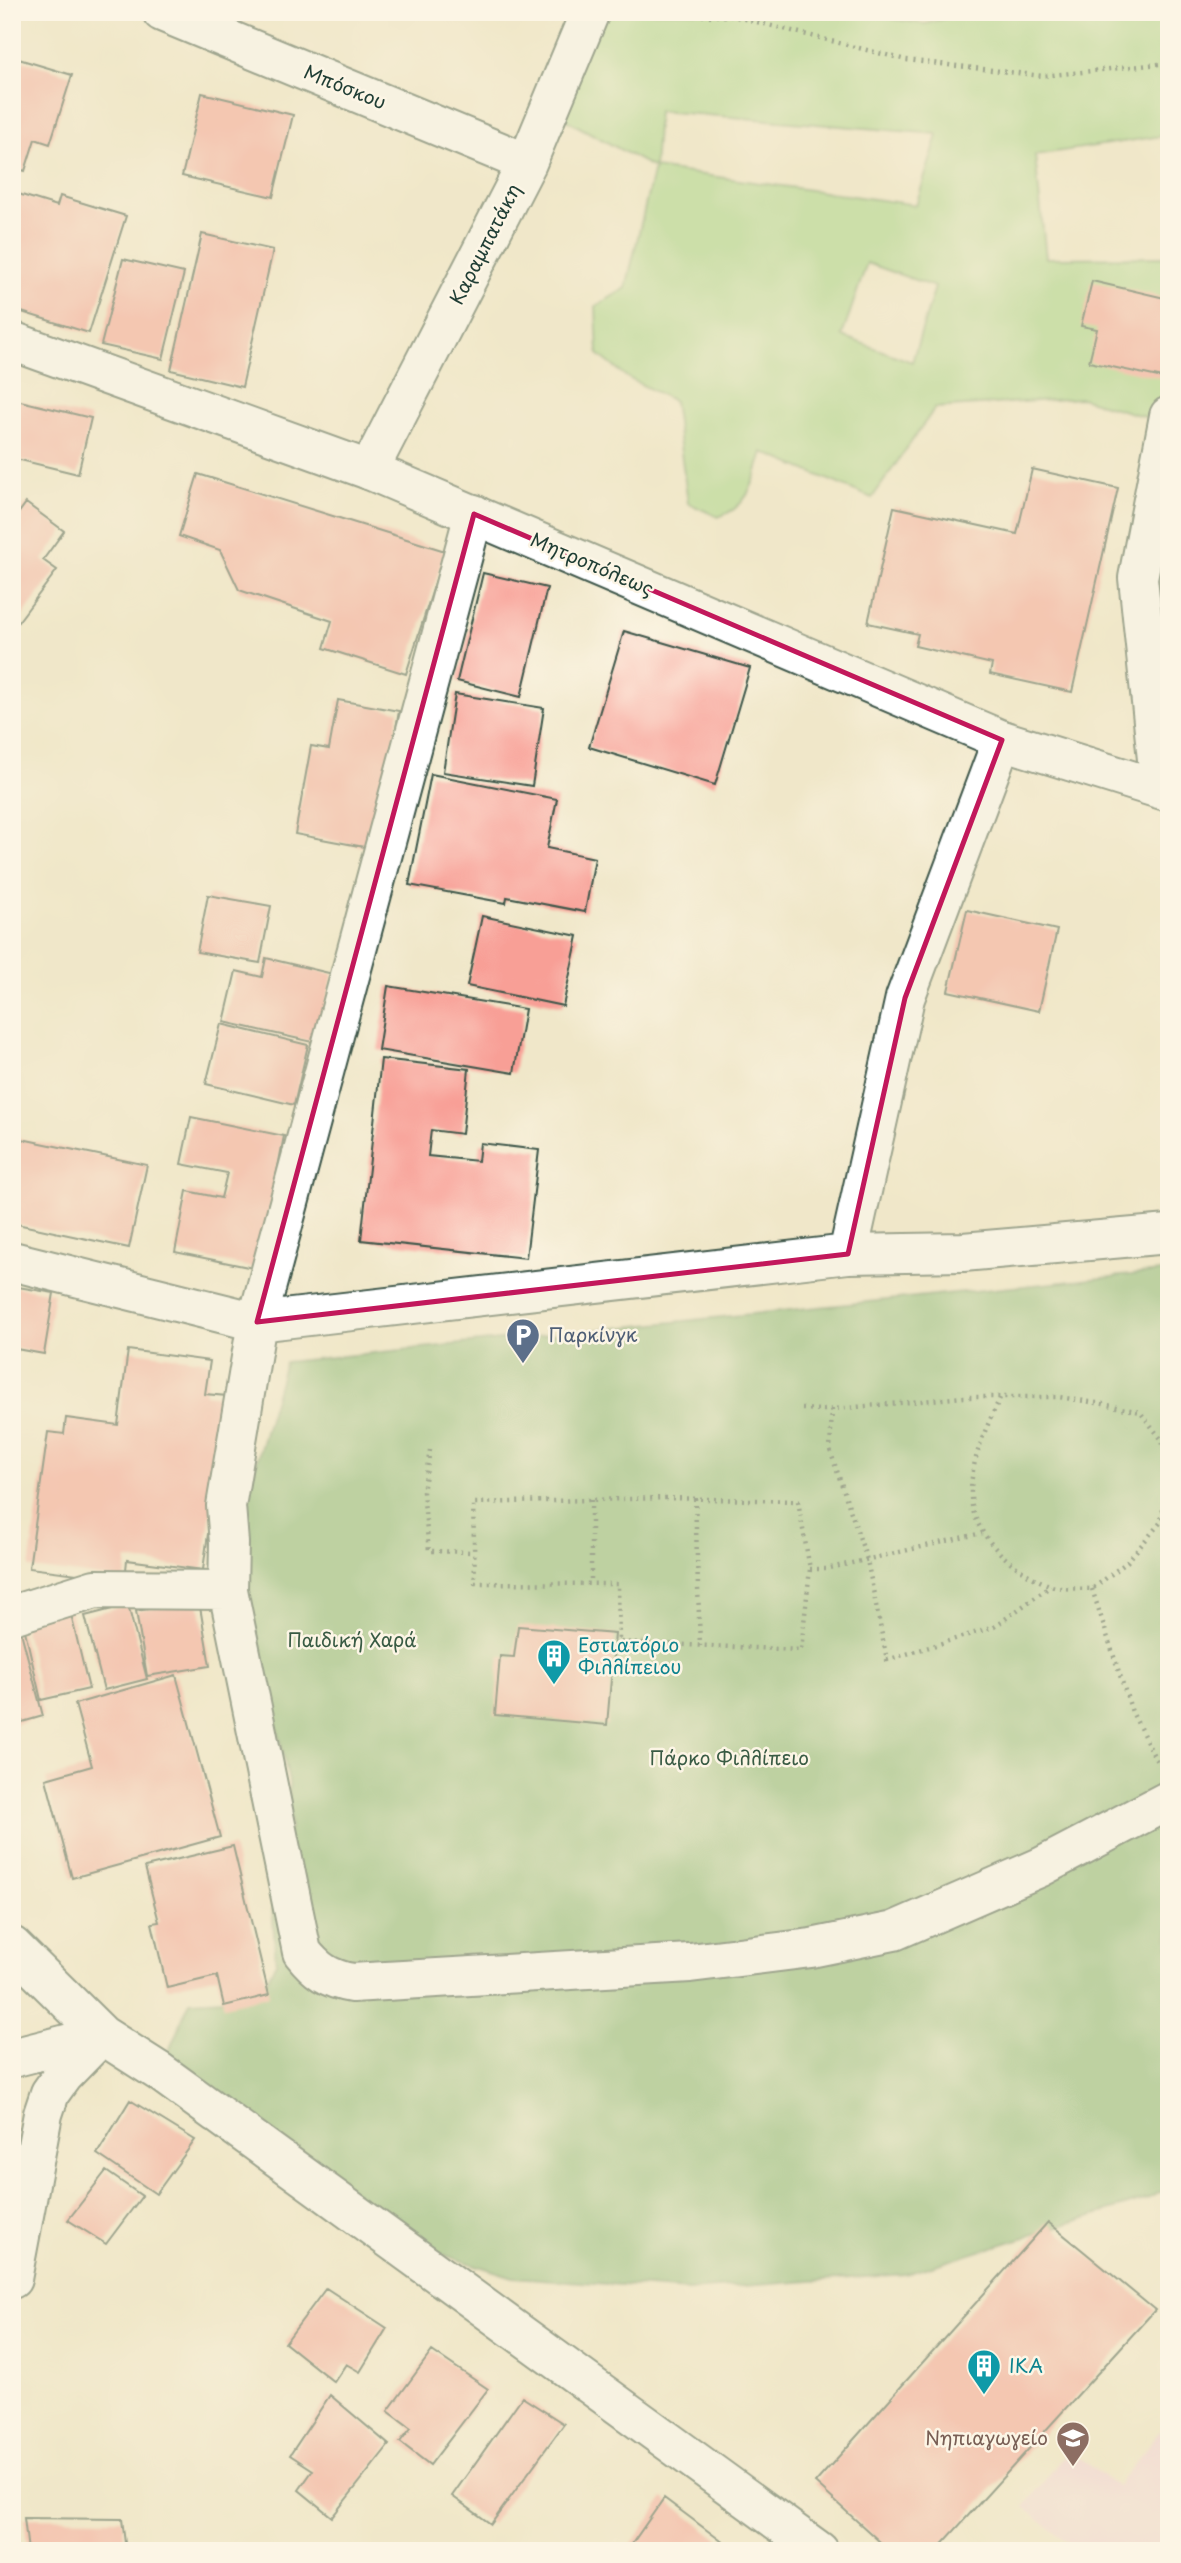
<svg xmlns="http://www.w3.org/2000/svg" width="1181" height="2563" viewBox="0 0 1181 2563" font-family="'Playpen Sans',sans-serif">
	<rect width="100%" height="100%" fill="#fcf5e5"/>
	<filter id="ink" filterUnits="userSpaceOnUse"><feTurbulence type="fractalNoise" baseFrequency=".0143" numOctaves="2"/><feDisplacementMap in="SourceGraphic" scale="14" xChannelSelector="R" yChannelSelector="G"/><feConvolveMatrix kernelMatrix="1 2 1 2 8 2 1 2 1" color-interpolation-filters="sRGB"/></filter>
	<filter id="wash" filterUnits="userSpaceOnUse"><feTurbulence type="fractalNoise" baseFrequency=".00686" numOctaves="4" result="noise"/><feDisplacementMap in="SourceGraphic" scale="28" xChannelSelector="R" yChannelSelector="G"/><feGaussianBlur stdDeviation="1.57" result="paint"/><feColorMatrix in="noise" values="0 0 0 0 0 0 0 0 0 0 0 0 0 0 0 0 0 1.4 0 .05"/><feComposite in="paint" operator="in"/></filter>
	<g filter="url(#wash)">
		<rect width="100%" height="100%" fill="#f0e7c9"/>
		<path fill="#f3cfde" d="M1169,2419V2551H1078L1024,2507L1068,2450L1117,2486Z"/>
		<path fill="#a0d484" stroke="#60885c" stroke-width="2" fill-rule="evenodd" d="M590,12H850L925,24L966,12H1169V135L1035,155L1046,258L1169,257V424L1081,398L935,408L872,498L763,452C754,480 750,507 718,517L688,503L674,401L628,378L598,354L596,306L626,288L654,168L550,111ZM658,111L937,134L938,135L916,205L654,168ZM867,263L935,287L912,362L842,336Z"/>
		<path fill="#80b672" stroke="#507a53" stroke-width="2" d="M1169,1271V2188L1147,2199L906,2274L689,2290L513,2277L385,2236L160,2072L190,2001L256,1997L276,1963L269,1860L290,1829L289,1781L249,1599L244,1505L285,1362Z"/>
		<g id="blocks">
			<path fill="#f89f96" d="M12,57L72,75L50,144L35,139L25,171L12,167Z
				M202,93L293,115L273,197L182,176Z
				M12,192L57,206L60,196L126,216L89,333L12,309Z
				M202,234L273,250L242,387L171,370Z
				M123,259L184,273L163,359L101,345Z
				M1092,281L1169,299V354L1163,378L1089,362L1097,329L1081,326Z
				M12,399L91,418L78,474L12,458Z
				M1032,469L1118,488L1072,692L990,674L992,664L915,646L918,634L868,623L894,507L1017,534Z
				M198,474L445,551L406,674L324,648L332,621L239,590L220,550L179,536Z
				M26,503L64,531L43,560L57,570L12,630V522Z
				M483,573L547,588L521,697L457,681Z
				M624,631L750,668L715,785L589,747Z
				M455,694L544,708L532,786L443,772Z
				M338,700L399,711L375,849L295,834L311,746L329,749Z
				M431,774L557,799L547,848L595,858L585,912L507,897L506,903L409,885Z
				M208,895L271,906L260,963L197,952Z
				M967,910L1057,930L1039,1011L948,991Z
				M482,916L578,936L563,1006L467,986Z
				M266,958L333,974L317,1043L224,1022L236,971L262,977Z
				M388,986L525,1009L514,1073L378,1050Z
				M221,1024L308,1045L294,1105L206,1084Z
				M381,1059L469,1069L462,1134L431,1130L428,1156L478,1161L480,1143L539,1150L526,1258L361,1240Z
				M191,1117L284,1136L258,1269L175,1252L187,1191L221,1198L227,1173L181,1164Z
				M12,1137L147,1165L129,1248L12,1223Z
				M12,1286L54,1293L44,1354L16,1349L14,1363Z
				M128,1350L210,1361L205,1394L227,1396L203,1570L127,1560L125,1580L29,1568L48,1432L64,1434L66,1418L118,1425Z
				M199,1601L210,1666L147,1676L136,1611Z
				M128,1605L147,1679L104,1690L85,1616Z
				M70,1610L89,1689L41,1700L23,1622Z
				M518,1626L615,1634L607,1725L495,1715L500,1656L514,1657Z
				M21,1632L43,1716L12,1725V1635Z
				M176,1675L220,1837L72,1878L46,1779L92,1766L75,1704Z
				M233,1846L269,1995L224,2006L217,1976L167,1988L152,1923L159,1922L145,1867Z
				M130,2100L195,2140L156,2194L97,2154Z
				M106,2171L142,2196L106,2244L68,2220Z
				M1048,2222L1155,2310L936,2551H890L815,2483Z
				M326,2288L387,2328L360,2372L346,2364L334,2382L285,2343Z
				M432,2351L488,2389L430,2465L400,2442L411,2428L388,2411Z
				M330,2395L389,2445L332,2517L299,2490L313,2470L290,2455Z
				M522,2397L564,2424L491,2524L452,2496Z
				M664,2498L732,2549L627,2551Z
				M24,2518L122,2519L126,2551H28Z"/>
		</g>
	</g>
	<g filter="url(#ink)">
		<use href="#blocks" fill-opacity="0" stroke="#3e564a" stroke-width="2"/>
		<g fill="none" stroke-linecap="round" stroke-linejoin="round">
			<g stroke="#3e564a" stroke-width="42">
				<path id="minor" d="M162,12L527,163
					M369,470L527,163L590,12
					M474,514L257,1322L226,1506L229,1543L228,1590L302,1952C317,1971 329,1979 352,1983L690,1963L811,1948L894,1931L1041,1867L1169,1800
					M1160,788L1138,578L1169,416
					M848,1254L905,998L1002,740
					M12,1261L257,1322L848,1254L963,1252L1169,1234
					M12,1615L95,1589L228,1590
					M12,1946L102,2035L160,2072L819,2551
					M12,2058L102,2035
					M12,2279L43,2114L50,2093L63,2075L102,2035"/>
			</g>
			<g stroke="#3e564a" stroke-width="42">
				<path id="secondary" d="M12,341L369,470L1002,740L1169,792"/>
			</g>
			<path stroke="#3e564a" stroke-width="4.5" stroke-dasharray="2 5" stroke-linecap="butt" d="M632,15L733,16L906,60L1043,76L1169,63
				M1000,1398C986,1428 970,1461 971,1496C972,1536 1014,1571 1049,1585C1061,1590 1079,1588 1092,1589L1127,1562L1160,1523L1169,1484
				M802,1409L824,1410L964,1397H1059L1103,1404L1140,1412L1162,1440L1169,1471
				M832,1409L830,1450L867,1560L887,1660L994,1627L1051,1586
				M430,1450L423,1492L429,1551L474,1552
				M665,1498L798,1501L810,1569L801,1650L619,1642L618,1584L475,1583L473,1503Z
				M695,1498L700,1646
				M591,1500V1584
				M810,1569H826L982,1533
				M1092,1589L1132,1712L1157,1762"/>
			<use href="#minor" stroke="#fff" stroke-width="38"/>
			<use href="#secondary" stroke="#fff" stroke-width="38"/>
		</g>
	</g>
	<path d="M0 0H1181V2563H0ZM474,514L1002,740L905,998L848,1254L257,1322Z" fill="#f0e7c9" fill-opacity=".55" fill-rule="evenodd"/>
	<path fill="none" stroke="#c2185b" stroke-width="5" stroke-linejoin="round" d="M474,514L1002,740L905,998L848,1254L257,1322Z"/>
	<defs>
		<g id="parking-pin" transform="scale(1.75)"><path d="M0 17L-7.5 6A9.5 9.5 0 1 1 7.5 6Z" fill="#5c6f8a" stroke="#fcf5e5"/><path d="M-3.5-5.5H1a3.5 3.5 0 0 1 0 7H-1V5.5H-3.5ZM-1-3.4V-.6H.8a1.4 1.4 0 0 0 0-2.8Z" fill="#fff"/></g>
		<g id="building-pin" transform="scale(1.75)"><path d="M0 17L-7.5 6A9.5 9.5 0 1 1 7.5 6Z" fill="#0f9aa8" stroke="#fcf5e5"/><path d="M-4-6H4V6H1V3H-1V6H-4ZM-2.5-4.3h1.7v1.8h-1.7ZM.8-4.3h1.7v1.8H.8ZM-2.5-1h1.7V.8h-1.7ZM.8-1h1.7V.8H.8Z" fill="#fff"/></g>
		<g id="school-pin" transform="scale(1.75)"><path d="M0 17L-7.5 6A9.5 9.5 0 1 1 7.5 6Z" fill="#8d6e63" stroke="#fcf5e5"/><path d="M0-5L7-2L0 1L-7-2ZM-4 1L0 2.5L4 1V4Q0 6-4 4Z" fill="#fff"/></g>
	</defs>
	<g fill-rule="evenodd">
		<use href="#parking-pin" x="523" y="1335"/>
		<use href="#building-pin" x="554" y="1656"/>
		<use href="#building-pin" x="984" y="2366"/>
		<use href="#school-pin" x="1073" y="2438"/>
	</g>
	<g text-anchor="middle" stroke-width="5" stroke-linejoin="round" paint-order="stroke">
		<g font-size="19" fill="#1f3d34" stroke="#fcf5e5">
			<text transform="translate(345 87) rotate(22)" y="7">Μπόσκου</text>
			<text transform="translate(485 244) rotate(-63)" y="7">Καραμπατάκη</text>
			<text transform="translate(592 564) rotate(23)" y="7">Μητροπόλεως</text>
		</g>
		<g font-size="19" fill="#4e5e75" stroke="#fcf5e5" text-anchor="start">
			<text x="548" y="1342">Παρκίνγκ</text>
		</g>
		<g font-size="19" fill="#395b44" stroke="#fcf5e5">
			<text x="352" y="1647">Παιδική Χαρά</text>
			<text x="729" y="1765">Πάρκο Φιλλίπειο</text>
		</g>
		<g font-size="19" fill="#0d838f" stroke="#fcf5e5" text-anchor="start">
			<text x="578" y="1652">Εστιατόριο<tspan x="578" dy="22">Φιλλίπειου</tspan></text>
			<text x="1009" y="2373">ΙΚΑ</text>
		</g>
		<g font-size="19" fill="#785e54" stroke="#fcf5e5" text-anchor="end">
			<text x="1048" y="2445">Νηπιαγωγείο</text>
		</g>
	</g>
	<rect width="1181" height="2563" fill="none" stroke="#fcf5e5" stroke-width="42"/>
</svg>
